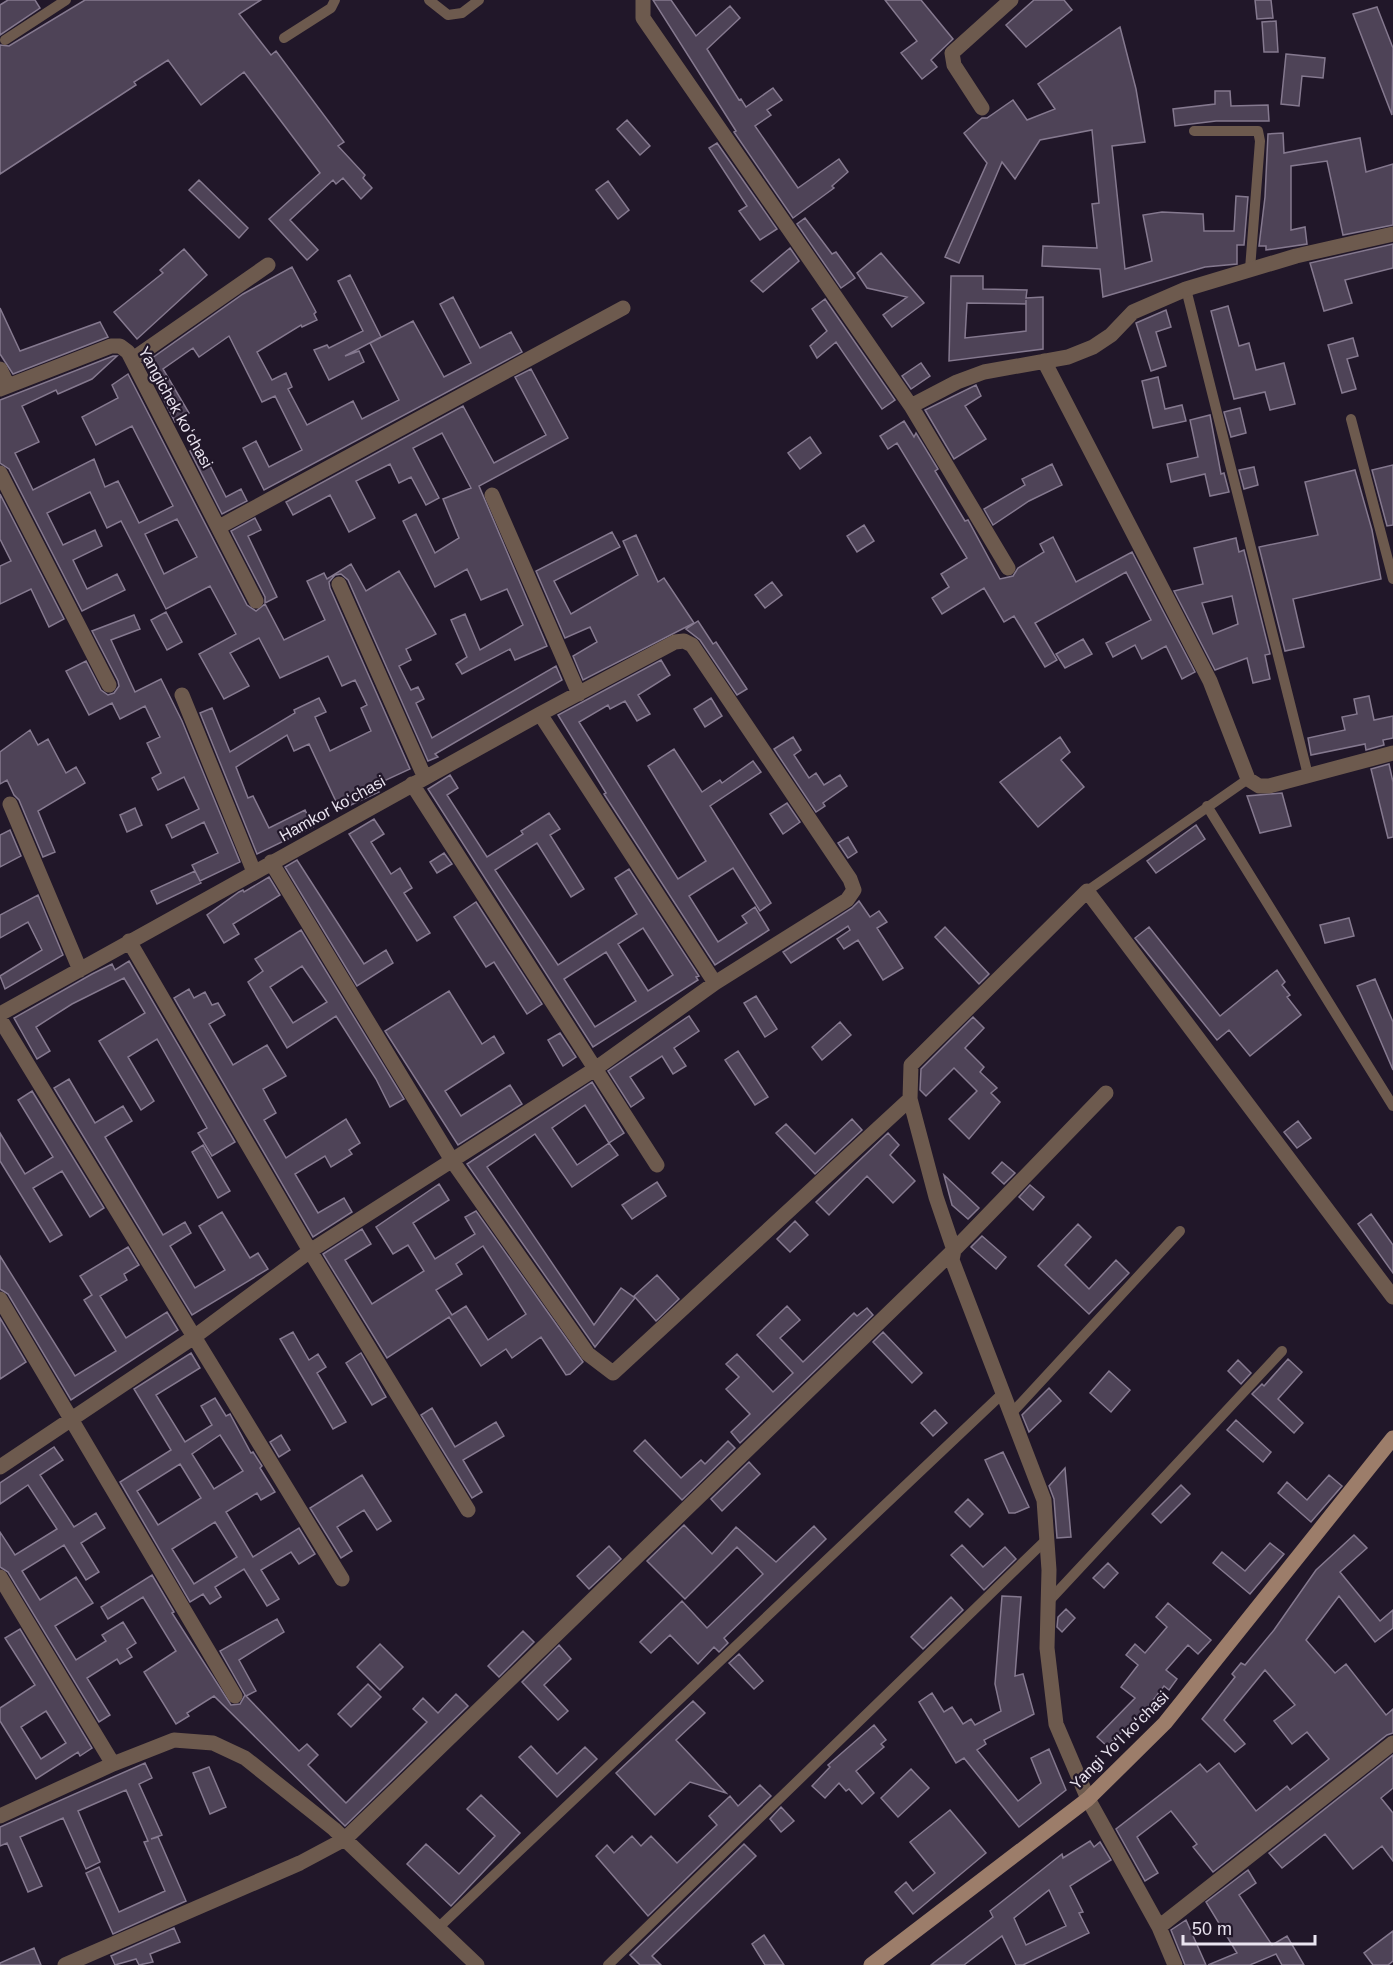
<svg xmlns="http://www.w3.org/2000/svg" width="1393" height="1965" viewBox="0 0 1393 1965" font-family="Helvetica,sans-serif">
	<rect width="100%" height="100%" fill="#211729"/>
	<path fill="#4e4357" stroke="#85798f" stroke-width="1.5" fill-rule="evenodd" d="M8,0H35L40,8L0,35V5Z
		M85,0H261L239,14L271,55L276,51L344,142L338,146L365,175L363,178L372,188L361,199L343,178L336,184L333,180L290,220L318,250L307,260L269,219L320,173L244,72L201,105L168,60L134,82L136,85L0,174V45L9,46Z
		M653,0H671L696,36L730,6L740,18L707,49L739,100L741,99L746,107L773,88L782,100L767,110L771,115L755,126L798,188L839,159L848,172L832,186L834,188L793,218L734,132L736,131Z
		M885,0H921L953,39L931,60L937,67L922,79L901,53L917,41Z
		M1034,0H1064L1072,10L1026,47L1006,25Z
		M1255,0H1271L1273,18L1257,19Z
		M1377,7L1393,48L1392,115L1353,14Z
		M1276,21L1278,52H1264L1262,22Z
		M1120,27L1136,89L1145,142L1112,146L1125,269L1152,261L1143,215L1162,212L1203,214L1204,231H1234L1236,196L1248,197L1244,245H1237V264L1205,267L1103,297L1100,269L1042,266L1043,246L1097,248L1092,204L1099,203L1092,130L1040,140L1015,179L1002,162L959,263L945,257L987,163L964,133L982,118H987L1013,100L1027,120L1055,109L1038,84Z
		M1286,54L1325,58L1323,78L1302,76L1299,106L1281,104Z
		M1215,91H1230L1231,106L1268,105L1269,121H1216L1175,126L1173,109L1215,104Z
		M627,120L650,146L640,155L617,129Z
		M1283,133L1284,153L1360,138L1366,172L1393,164V225L1343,235L1327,161L1291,166V230L1305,227L1307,244L1266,250V246H1259L1265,197L1268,134Z
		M717,143L777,229L760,240L739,211L747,206L709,148Z
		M199,180L248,228L239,238L189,190Z
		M608,181L629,210L618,219L596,190Z
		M805,218L832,254L836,252L855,278L841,288L797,224Z
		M1393,244V268L1345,280L1352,303L1324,311L1310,263Z
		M790,248L799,261L763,292L751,281Z
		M184,249L207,275L137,339L114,312L163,273L160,270Z
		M881,253L924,303L892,327L883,315L907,297L867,288L857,273Z
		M292,267L316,312L314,314L317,320L302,327L301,325L257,352L272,380L286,373L292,387L288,389L307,425L353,401L362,419L399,400L370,343L413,321L444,377L471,363L440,304L453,297L480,348L511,332L522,352L264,490L243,448L256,441L269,467L302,450L275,396L262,402L229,336L199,357L193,348L163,369L189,413L175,422L145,363L243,294Z
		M350,275L381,337L345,356L359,351L364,362L329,380L314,350L327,345L329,348L363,331L338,281Z
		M951,276H983V289L1027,290L1026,298L1043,297V349L949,361ZM1026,300V331L965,338L967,303L1026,304Z
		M825,299L895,400L882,409L836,342L817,358L810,346L827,331L812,309Z
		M1228,306L1239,346L1249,343L1256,370L1284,363L1295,404L1270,410L1265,392L1234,399L1211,311Z
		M0,308L20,351L100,322L108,337L13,374L0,354Z
		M1166,310L1171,327L1156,332L1166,366L1151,371L1136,323Z
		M1353,338L1358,356L1347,359L1356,389L1342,393L1328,345Z
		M113,356H117L92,379L58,394L56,390L22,406L39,442L15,453L33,490L94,459L105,487L118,481L139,523L173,506L132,426L96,445L82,417L118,398L112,385L128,374L247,605L256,611L265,604L284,640L325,620L307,581L324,573L327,579L351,564L366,591L399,571L436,634L406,649L411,660L399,666L411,690L418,687L424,699L416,703L432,738L556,666L562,680L435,754L438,757L428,761L348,580L341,574L335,575L329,582L330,588L410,769L375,785L379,792L340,810L309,744L294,751L287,735L236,767L248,798L253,796L269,828L305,810L313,827L257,854L200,713L212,708L230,752L295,713L294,710L319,698L326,712L315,717L330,751L371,731L361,708L367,705L355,680L342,686L328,656L280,678L259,638L230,653L249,686L224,699L199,654L236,634L210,586L166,609L121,521L107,528L90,492L47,513L63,545L95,530L102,546L73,560L87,589L117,574L125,590L82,611L9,469L0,463V400ZM177,519L197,557L164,574L145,534Z
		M921,363L930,376L911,389L902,376Z
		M531,369L568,438L479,486L547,646L515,660L510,649L462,674L456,664L467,657L451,620L465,614L480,650L523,625L507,589L481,600L467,569L435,587L403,521L416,514L435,553L459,538L443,499L471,488L442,433L413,448L439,498L426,505L411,477L399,483L390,464L356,481L375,518L349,532L330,495L293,515L286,502L463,406L494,463L546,435L515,377Z
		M1158,377L1165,409L1182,405L1186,421L1153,428L1142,381Z
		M976,385L981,396L965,406L986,439L954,459L925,410Z
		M1240,408L1246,433L1231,437L1224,412Z
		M1210,415L1221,474L1224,473L1229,492L1210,496L1205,474L1171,482L1167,464L1198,457L1190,420Z
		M904,421L914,437L916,433L938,469L935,471L965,521L968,520L1000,579L1013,576L1018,568L1044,552L1040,544L1053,537L1076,582L1132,552L1195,672L1182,679L1166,646L1142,659L1135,645L1113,657L1106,643L1151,620L1126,572L1035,623L1057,660L1045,667L1014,616L1004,622L984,588L942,614L932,598L949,587L941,574L967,558L897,443L888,449L880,436Z
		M810,437L821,453L800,469L788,453Z
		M200,446L226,497L241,489L247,501L222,514L190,451Z
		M1052,464L1062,485L1029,501L993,525L984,509L1025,485L1022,479Z
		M1393,465V525L1387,526L1372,470Z
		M1254,467L1258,485L1244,489L1239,470Z
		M1355,470L1372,530L1381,579L1293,599L1304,647L1285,651L1259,547L1318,535L1305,482Z
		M0,494L64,619L49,627L31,589L0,604V566L11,561L0,539Z
		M255,518L261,530L248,536L277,597L265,603V597L231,531Z
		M864,525L874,541L857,552L847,536Z
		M612,532L620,547L554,581L571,614L638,575L623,541L636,535L658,582L664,578L694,623L583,680L573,656L597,642L590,627L565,638L536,571Z
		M1236,538L1239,552L1244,550L1270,654L1265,655L1270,679L1253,683L1247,658L1215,670L1174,591L1203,584L1194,548ZM1232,596L1238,624L1213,634L1202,603Z
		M772,582L782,595L765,608L755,595Z
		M166,612L182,642L167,650L151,620Z
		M134,615L140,629L111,640L135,692L161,679L182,721L240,862L200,881L192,865L218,853L204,822L172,838L166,825L199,809L184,777L158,790L152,778L161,773L147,743L160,737L145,706L120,719L112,703L89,715L66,671L86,661L101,690L108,695L114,693L119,686L118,681L92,631Z
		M698,621L713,644L716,642L747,689L737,695L700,640L686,629Z
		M1083,639L1092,654L1065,668L1056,654Z
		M661,660L670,675L638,695L650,714L637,721L625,701L610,709L608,705L579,722L678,879L706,861L648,766L674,749L702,792L720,780L722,783L753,761L761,772L710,806L771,903L760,911L733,868L689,896L718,942L747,923L742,916L755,907L769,930L715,965L604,794L606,793L558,715Z
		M1369,696L1374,720L1393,716V738L1383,740L1384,745L1366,750L1365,744L1311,755L1308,738L1345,730L1342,717L1357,714L1354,699Z
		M711,698L722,716L705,727L694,709Z
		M30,730L38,745L48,739L66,773L76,767L85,783L38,811L55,852L43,857L19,800L14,795L7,780L0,784V752Z
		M793,737L801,750L794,755L809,778L816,773L824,785L840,775L847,786L823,803L825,806L816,812L774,749Z
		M1060,737L1070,752L1061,760L1084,787L1038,827L1000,782Z
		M1389,764L1393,782V837L1388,838L1371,769Z
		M450,775L458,788L447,795L487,857L523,834L521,831L549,813L560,829L550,835L584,889L571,897L537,843L495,870L558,965L637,914L615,878L629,869L699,976L696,977L698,980L593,1047L428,789ZM643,928L673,975L648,991L618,944ZM606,952L636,1001L595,1027L564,979Z
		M1282,793L1291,826L1260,833L1247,796Z
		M787,803L800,822L783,834L770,814Z
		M135,808L142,825L127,832L120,815Z
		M374,819L384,834L371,842L391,874L400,868L412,888L404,893L430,933L417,941L349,834Z
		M1196,825L1205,839L1156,873L1147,861Z
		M10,830L21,856L0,867V835Z
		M848,837L857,852L848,858L838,843Z
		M444,853L452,864L437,873L430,862Z
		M297,860L364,964L386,950L393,963L357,986L285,867Z
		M195,871L201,883L157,904L151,891Z
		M269,877L280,895L233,924L239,934L224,943L207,915L239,892L243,890L244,892Z
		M38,895L63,955L5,989L0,976L42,950L28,922L0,938V915Z
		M859,901L870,917L879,911L887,922L877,928L903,968L883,980L858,940L844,949L837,939L850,930L848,926L791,963L783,952L852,908Z
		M476,902L542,1004L527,1014L494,962L486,967L454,917Z
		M1349,918L1354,936L1325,943L1320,925Z
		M945,927L989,974L979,984L935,937Z
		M1149,927L1220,1016L1277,970L1285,982L1282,985L1290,995L1287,997L1301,1015L1250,1056L1229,1030L1217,1040L1135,938Z
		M301,930L404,1099L390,1107L376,1079L336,1016L287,1048L248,982L263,971L255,959ZM302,966L327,1002L293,1023L270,987Z
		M129,961L235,1142L212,1156L198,1133L207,1128L157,1039L128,1057L154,1101L141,1110L99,1041L145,1013L124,978L72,1004L36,1027L50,1051L37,1059L14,1018L92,974L112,964L115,970Z
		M1375,979L1393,1022V1070L1357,986Z
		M189,989L194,998L205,992L212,1005L218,1003L225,1015L209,1024L233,1065L267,1045L286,1076L263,1089L276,1113L264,1120L286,1158L346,1119L360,1143L349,1150L352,1154L331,1167L325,1156L295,1174L318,1213L344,1198L352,1212L313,1237L174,998Z
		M449,991L482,1044L494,1036L504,1053L445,1091L461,1116L510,1085L522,1104L458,1145L385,1031Z
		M756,996L777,1029L765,1037L744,1003Z
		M689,1016L699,1031L674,1048L686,1066L673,1074L662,1056L630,1077L644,1098L631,1107L608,1071Z
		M973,1017L984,1028L965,1048L984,1067L980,1072L997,1088L991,1093L1000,1102L969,1139L949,1119L977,1091L954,1068L926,1096L920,1090L921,1069Z
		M840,1022L851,1035L822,1060L812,1047Z
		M560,1033L576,1057L563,1066L548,1040Z
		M738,1051L768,1097L755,1105L725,1060Z
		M69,1079L95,1123L123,1106L132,1121L105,1137L163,1235L185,1222L191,1233L170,1246L195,1288L225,1270L199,1226L222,1212L250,1258L258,1253L268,1269L192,1315L54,1088Z
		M592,1082L624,1133L609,1143L618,1155L572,1187L535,1134L487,1167L594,1325L621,1288L635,1298L595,1347L467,1164ZM585,1105L609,1143L577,1165L552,1128Z
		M32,1091L104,1208L90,1217L62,1171L33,1188L62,1235L50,1242L0,1161V1133L25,1174L53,1157L18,1100Z
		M852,1119L862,1130L815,1174L776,1133L786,1124L815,1154Z
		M1298,1121L1311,1138L1297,1148L1284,1132Z
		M888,1133L899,1145L890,1155L915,1181L893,1203L867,1176L829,1215L816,1202Z
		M203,1145L230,1191L218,1198L192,1152Z
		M1002,1162L1015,1173L1004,1184L992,1173Z
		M944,1175L979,1208L968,1219L952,1205Z
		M657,1182L666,1196L632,1219L622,1205Z
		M439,1184L449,1200L413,1223L435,1259L475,1234L465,1217L476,1211L583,1362L570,1374L566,1375L541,1337L512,1358L506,1349L481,1366L449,1317L387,1358L323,1254L362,1229L371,1244L345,1260L372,1304L424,1271L408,1245L393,1254L376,1227ZM483,1246L526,1314L488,1340L466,1306L452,1315L436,1290L462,1274L456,1264Z
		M1030,1185L1044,1197L1033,1210L1019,1197Z
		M1371,1214L1393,1245V1273L1358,1224Z
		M795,1221L808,1235L790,1252L777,1239Z
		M1078,1224L1091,1237L1065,1265L1089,1289L1116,1260L1129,1273L1089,1314L1038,1266Z
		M982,1236L1006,1257L996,1269L971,1247Z
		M128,1247L139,1265L124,1274L127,1280L100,1296L126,1338L167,1312L178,1330L71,1400L8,1294L0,1289V1256L75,1376L116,1351L84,1300L92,1295L80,1276Z
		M657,1275L679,1299L656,1321L634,1296Z
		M787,1306L800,1320L780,1338L803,1362L854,1313L857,1316L867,1308L873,1315L740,1443L731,1432L750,1414L726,1389L739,1377L726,1364L737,1354L773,1392L793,1373L757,1335Z
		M0,1318L26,1362L0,1379Z
		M293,1332L309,1360L318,1354L326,1367L317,1373L346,1422L333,1429L280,1339Z
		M883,1332L922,1373L912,1383L873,1342Z
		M191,1353L200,1368L156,1395L185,1442L212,1425L201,1406L215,1398L226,1416L230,1414L251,1453L253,1452L262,1466L260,1468L275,1492L261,1500L257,1493L226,1512L253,1557L299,1528L315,1554L299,1564L291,1552L261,1570L279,1599L267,1606L244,1569L215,1587L221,1597L210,1604L203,1594L190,1602L120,1482L171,1450L134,1389ZM220,1435L243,1471L214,1489L192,1454ZM180,1464L201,1498L158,1525L137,1491ZM215,1522L237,1557L194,1584L172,1549Z
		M361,1353L386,1397L372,1405L346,1363Z
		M1288,1359L1302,1372L1278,1399L1303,1423L1294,1433L1252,1394L1262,1384L1264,1386Z
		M1238,1360L1251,1373L1241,1384L1228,1371Z
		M1109,1371L1130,1390L1111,1412L1090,1393Z
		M1049,1388L1061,1401L1029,1432L1022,1415Z
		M432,1408L455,1447L496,1422L504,1436L463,1460L482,1492L472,1498L421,1415Z
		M935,1410L947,1423L933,1436L921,1423Z
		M1236,1420L1271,1452L1263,1462L1227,1430Z
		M281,1435L290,1450L279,1457L270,1442Z
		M645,1440L681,1478L701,1460L705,1464L728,1441L735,1448L682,1500L634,1451Z
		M54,1447L63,1460L40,1475L74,1527L96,1513L105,1528L81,1543L99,1572L86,1580L64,1545L22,1571L40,1600L76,1577L93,1603L55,1626L76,1660L106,1641L102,1635L123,1622L136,1643L127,1649L132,1657L120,1664L117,1659L87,1678L110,1715L99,1722L8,1572L0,1567V1532L15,1555L57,1529L28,1485L0,1504V1483Z
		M1003,1452L1029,1507L1015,1513H1009L985,1460Z
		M749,1462L760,1474L722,1511L711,1499Z
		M1065,1468L1071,1537L1057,1538L1054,1499L1049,1486Z
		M362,1475L391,1521L377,1530L364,1510L337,1527L352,1551L341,1558L310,1508Z
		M1329,1475L1342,1486L1311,1522L1278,1493L1287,1482L1307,1500Z
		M1181,1485L1190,1494L1161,1523L1152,1514Z
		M968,1499L983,1514L970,1527L955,1512Z
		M684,1525L712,1554L736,1527L776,1562L814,1526L826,1539L724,1638L728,1643L719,1652L714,1647L698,1664L670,1635L651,1653L640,1642L682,1601L707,1628L763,1574L737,1547L685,1599L647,1561Z
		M1354,1535L1367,1548L1340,1572L1380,1621L1393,1610V1628L1375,1642L1339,1596L1306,1640L1335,1673L1346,1664L1386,1715L1393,1709V1733L1387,1735L1213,1872L1193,1847L1197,1844L1171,1811L1137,1837L1158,1873L1145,1881L1116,1829L1200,1764L1207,1772L1219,1763L1256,1811L1287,1786L1290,1790L1329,1759L1307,1732L1292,1744L1274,1721L1295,1705L1265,1670L1224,1720L1245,1744L1235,1752L1202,1719L1235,1677L1232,1674L1241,1663L1245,1665L1274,1630L1316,1570Z
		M1270,1543L1284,1554L1250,1594L1213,1563L1222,1552L1245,1571Z
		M962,1545L983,1567L1005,1547L1016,1559L984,1590L951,1555Z
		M609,1546L621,1559L589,1589L577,1576Z
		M1108,1563L1118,1573L1104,1588L1093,1578Z
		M152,1575L174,1612L172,1613L231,1705L240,1704L245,1695L220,1651L277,1619L284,1632L239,1660L256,1691L246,1696L299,1751L307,1744L318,1755L308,1765L346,1803L427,1722L413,1709L423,1698L438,1713L456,1694L468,1706L345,1826L214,1696L187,1713L189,1716L176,1724L144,1672L176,1651L143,1597L108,1619L101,1607Z
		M1002,1596L1021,1597L1015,1676L1023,1674L1034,1714L984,1740L986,1744L977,1750L1018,1801L1041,1783L1031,1758L1049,1749L1066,1790L1019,1827L964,1758L956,1763L919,1702L932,1693L944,1712L952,1707L963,1724L971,1719L975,1725L1001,1711L995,1684Z
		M951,1597L963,1610L923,1649L911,1637Z
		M1168,1603L1211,1640L1198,1654L1188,1645L1166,1670L1177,1679L1169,1690L1164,1686L1147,1708L1107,1746L1097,1737L1135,1698L1121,1687L1138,1665L1126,1655L1135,1644L1145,1653L1167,1627L1156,1617Z
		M1066,1609L1075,1618L1062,1632L1057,1627L1058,1617Z
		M20,1629L92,1748L80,1756L78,1752L36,1779L0,1721V1708L35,1685L5,1638ZM46,1711L66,1743L41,1759L21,1727Z
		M523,1631L534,1642L499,1677L488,1666Z
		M380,1644L403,1667L380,1690L357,1667Z
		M559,1645L571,1659L544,1685L568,1711L558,1720L522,1682Z
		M739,1654L763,1681L754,1689L729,1663Z
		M368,1684L381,1697L351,1727L338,1714Z
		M693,1701L705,1713L676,1740L726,1793L690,1782L655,1815L616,1773Z
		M874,1725L886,1740L881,1744L884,1747L856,1771L874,1793L862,1804L849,1789L846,1791L839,1783L825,1798L812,1786L830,1767L828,1765Z
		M531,1746L557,1774L585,1747L597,1759L557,1797L519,1757Z
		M1393,1755V1788L1381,1798L1393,1813V1861L1382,1846L1353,1869L1325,1834L1282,1868L1269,1853Z
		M145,1763L152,1778L139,1784L162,1835L151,1839L158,1837L186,1901L113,1934L86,1873L99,1867L119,1912L165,1891L144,1842L148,1841L126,1790L78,1811L100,1862L86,1869L63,1818L20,1837L42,1886L28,1892L7,1843L0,1846V1827Z
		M209,1767L226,1807L210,1814L193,1773Z
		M911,1769L929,1788L898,1817L881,1798Z
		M760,1785L771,1796L648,1916L596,1856L607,1845L614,1853L632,1836L641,1846L651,1836L677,1863L717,1825L709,1816L730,1796L738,1806Z
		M481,1795L520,1833L451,1906L407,1864L426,1844L459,1874L495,1836L467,1809Z
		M781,1807L794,1821L781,1832L770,1819Z
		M950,1810L986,1853L913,1914L895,1892L906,1882L913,1891L935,1873L910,1842Z
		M1090,1841L1094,1847L1100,1842L1111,1860L1070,1886L1083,1912L1079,1913L1089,1933L1023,1965H1016L1002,1936L964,1965H931L993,1917L990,1911L1062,1854L1063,1858ZM1049,1890L1066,1926L1026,1945L1014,1918Z
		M744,1844L756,1856L652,1956L661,1965H640L630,1955Z
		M1248,1870L1256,1883L1239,1895L1272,1945L1287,1936L1304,1965H1282L1276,1954L1250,1965H1208L1237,1953L1206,1902Z
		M1186,1920L1206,1965H1185L1171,1930Z
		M174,1928L180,1942L150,1954L153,1962L139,1965L136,1959L115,1965L111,1956Z
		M1393,1931V1961L1388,1965H1373L1364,1953Z
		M764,1935L784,1965H765L752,1944Z
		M34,1948L41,1965H0V1963Z"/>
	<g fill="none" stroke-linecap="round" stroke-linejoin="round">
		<path stroke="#6d5a4e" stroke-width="10" d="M429,0L448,15L462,13L479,0
			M284,38L331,8L335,0
			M5,40L66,0
			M1194,131H1258L1260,141L1250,269
			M1186,289L1308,775
			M1351,419L1393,579
			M1207,806L1393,1106
			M1087,891L1248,779
			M1010,1415L1180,1231
			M1048,1602L1282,1351
			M438,1928L1002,1394
			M608,1965L1047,1539"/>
		<path stroke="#6d5a4e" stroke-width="15" d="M643,0V18L911,406L1008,568
			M982,108L954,65L952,53L1011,0
			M133,359L268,265
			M1044,361L1210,681L1248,779L1259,786H1269L1393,753
			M0,369L8,386
			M0,389L111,346H120L128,352L256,601
			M911,406L957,382L984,372L1068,357L1093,347L1111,335L1133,312L1186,289L1296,256L1393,234
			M0,473L109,685
			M492,495L579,694
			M219,527L623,308
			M339,584L425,778
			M182,695L254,872
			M540,714L715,983
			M412,784L657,1165
			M10,804L80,970
			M271,862L453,1162L588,1354L613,1373L910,1099
			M129,941L310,1251L468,1510
			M0,1014L540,714L675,642L684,641L692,645L850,879L854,890L847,900L715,983L595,1069L310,1251L194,1337L0,1467
			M0,1019L342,1579
			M0,1299L235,1696
			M0,1577L113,1764
			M0,1816L113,1764L174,1740L213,1743L245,1758L334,1829L477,1965
			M1159,1927L1393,1743
			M65,1965L300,1863L345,1839L954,1250L1106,1093
			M1175,1965L1159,1927L1088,1799L1056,1724L1047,1648L1049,1570L1044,1500L952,1260L954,1250L936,1197L910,1099L911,1065L1087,891L1393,1297"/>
		<path stroke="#9c7d6a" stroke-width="15" d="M871,1965L1088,1799L1165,1723L1393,1438"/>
	</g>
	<g text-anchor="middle" stroke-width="4.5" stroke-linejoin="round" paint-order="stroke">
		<g font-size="16" fill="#eae4f0" stroke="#211729">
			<text transform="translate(176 407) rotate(61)" y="6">Yangichek koʻchasi</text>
			<text transform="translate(332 808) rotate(-29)" y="6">Hamkor koʻchasi</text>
			<text transform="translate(1119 1740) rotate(-45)" y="6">Yangi Yoʻl koʻchasi</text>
		</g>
	</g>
	<path d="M1183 1935v9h132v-9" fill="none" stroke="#eae4f0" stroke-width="3"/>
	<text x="1192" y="1935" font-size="18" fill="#eae4f0" stroke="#211729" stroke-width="4.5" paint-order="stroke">50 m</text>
</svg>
